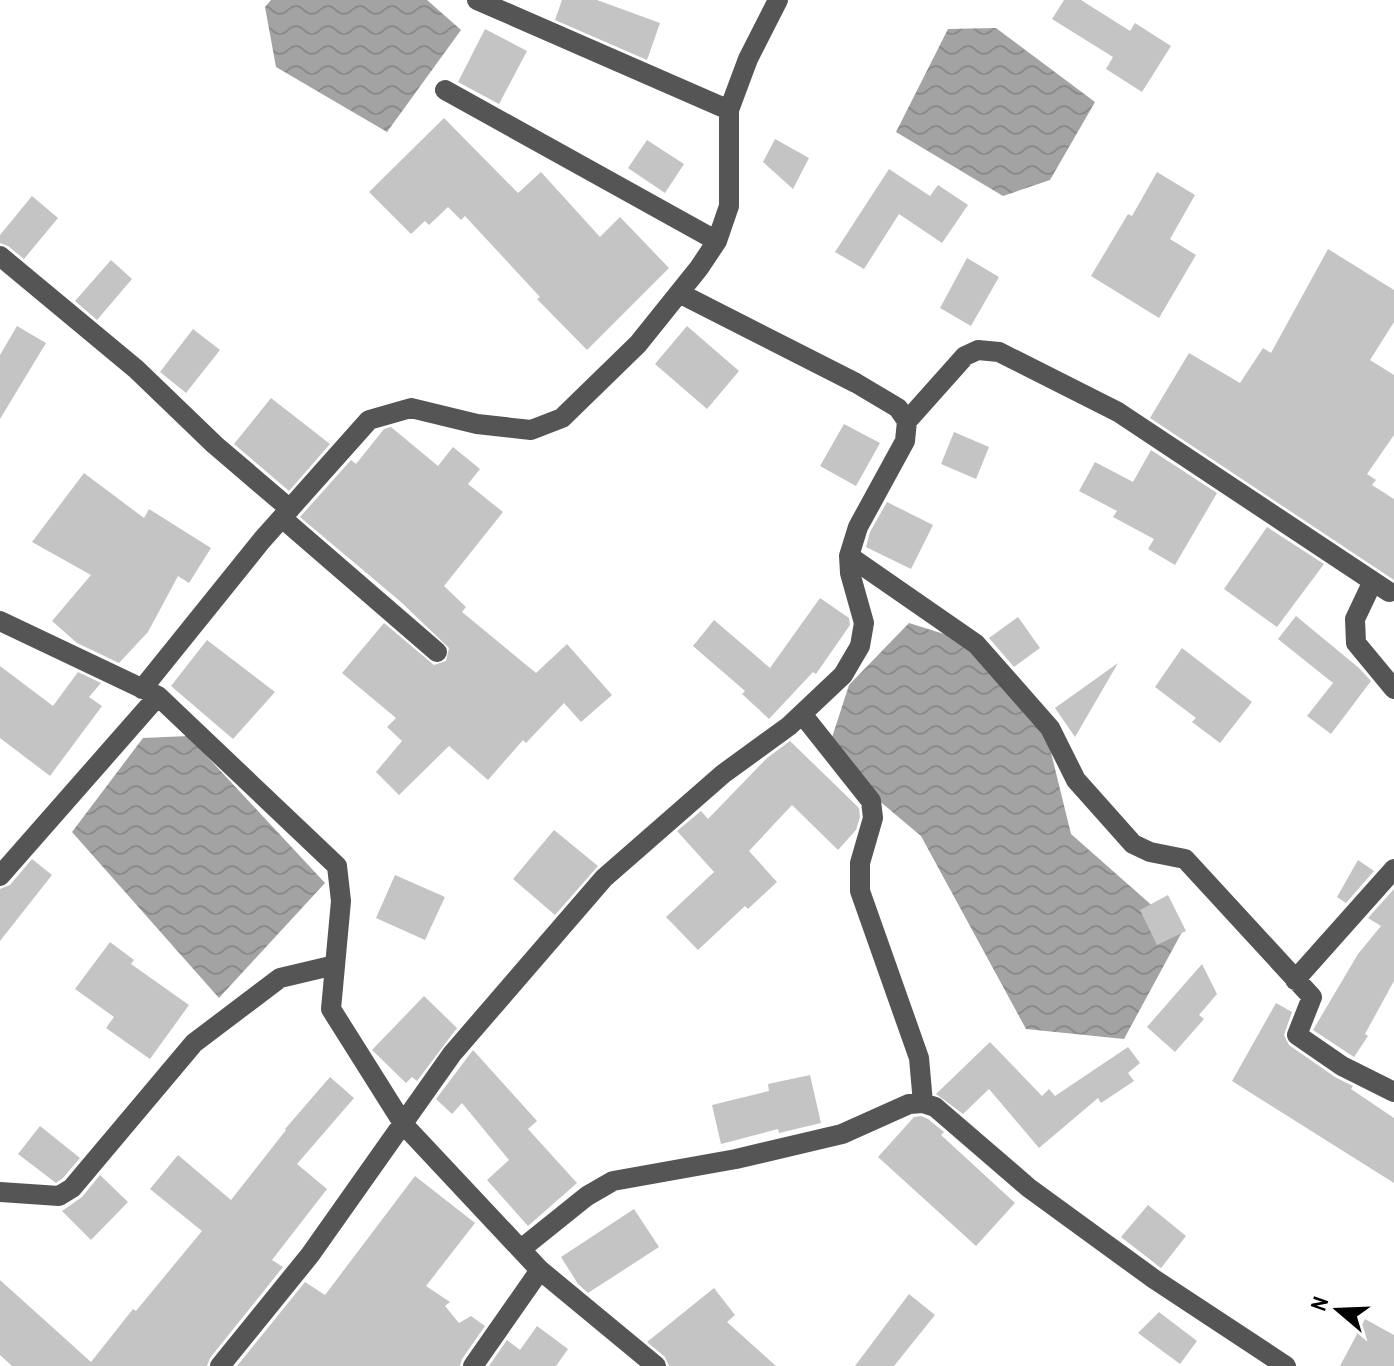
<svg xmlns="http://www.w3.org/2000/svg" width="1394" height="1366" viewBox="0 0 1394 1366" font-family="'Archivo Narrow',sans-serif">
	<defs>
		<pattern id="water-waves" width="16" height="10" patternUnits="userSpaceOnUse" patternTransform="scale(2)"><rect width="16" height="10" fill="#a3a3a3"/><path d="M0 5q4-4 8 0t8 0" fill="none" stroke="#8b8b8b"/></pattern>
	</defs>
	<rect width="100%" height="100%" fill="#fff"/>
	<path fill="url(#water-waves)" d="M271,0H427L461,30L387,132L276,67L265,7Z
		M996,28L1095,102L1050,180L1003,196L896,132L948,29Z
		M909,623L960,639L1046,732L1071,834L1182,932L1124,1039L1026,1029L921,836L826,756L849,685Z
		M188,736L325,883L219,998L72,832L143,738Z"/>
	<path fill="#c4c4c4" d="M562,0H597L660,23L647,60L555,20Z
		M1064,0H1081L1130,31L1135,23L1171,46L1142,92L1106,69L1113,57L1052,19Z
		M485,29L527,51L499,104L458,82Z
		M444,118L518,193L541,172L600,237L620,217L669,268L587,350L537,299L540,297L465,216L461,220L448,207L429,225L425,221L411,234L369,192Z
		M775,139L809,158L793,189L763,162Z
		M647,140L684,164L665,193L628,168Z
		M889,169L930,196L938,185L968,205L942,243L899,214L864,269L835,252Z
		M1157,172L1195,195L1170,239L1196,255L1159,318L1091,276L1128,214L1132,216Z
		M32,196L58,218L24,259L8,246L0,243V235Z
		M1328,249L1394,290V322L1370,360L1394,375V435L1367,474L1376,480L1372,485L1394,499V580L1150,418L1189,353L1240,383L1263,348L1271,353Z
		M967,258L999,277L971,326L940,308Z
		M111,260L132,279L97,320L75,301Z
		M17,326L46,343L0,419V355Z
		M687,326L739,371L707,409L655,364Z
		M193,329L220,350L186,393L160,372Z
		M271,398L330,444L289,491L234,444Z
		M844,424L880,443L856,486L820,466Z
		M391,427L438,466L453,447L480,469L468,484L503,512L444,586L466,607L462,612L536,673L567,644L612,695L581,722L564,703L526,743L523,740L488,780L449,746L399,795L376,772L402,741L387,727L396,718L342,673L384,623L434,665L446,661L449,648L401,602L300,517L351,460L356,464L384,429Z
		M954,432L989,447L976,479L941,464Z
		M1151,450L1217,493L1175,565L1148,549L1154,539L1113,517L1117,511L1079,491L1095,462L1133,482Z
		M84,473L144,518L149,509L211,548L189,583L178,576L148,632L119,663L77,643L52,621L91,575L32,542Z
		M887,502L933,525L911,569L866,547L870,532Z
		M1267,527L1324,564L1277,627L1224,589Z
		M820,598L849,618L850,625L816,674L813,672L769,719L742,694L745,691L693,646L714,620L770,668Z
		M1296,616L1359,668L1371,681L1331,734L1307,716L1333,683L1278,639Z
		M1018,617L1040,648L1014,667L989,638Z
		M207,640L275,692L233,739L171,686Z
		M1182,648L1252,702L1220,743L1192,722L1196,718L1155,687Z
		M1118,663L1075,737L1055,708Z
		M0,666L53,706L78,672L101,683L89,697L102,706L50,776L0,738Z
		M790,741L859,808L860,817L856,830L838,850L792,805L749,851L777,882L748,909L745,906L698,950L666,917L714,872L677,831L701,811L708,819L767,758Z
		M554,830L598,866L555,915L513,879Z
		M32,859L52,875L0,941V889L10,885Z
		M1358,860L1374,871L1346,903L1337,897Z
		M395,875L445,897L425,940L376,918Z
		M1394,889V981L1365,1034L1368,1036L1354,1057L1313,1030L1358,954L1381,926L1368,918Z
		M1168,895L1186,931L1157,945L1140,910Z
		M110,942L134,960L131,964L189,1005L150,1059L106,1028L114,1017L75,989Z
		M1202,964L1217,994L1199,1015L1204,1019L1175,1052L1147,1027Z
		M424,996L457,1028L417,1081L412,1077L406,1083L372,1050Z
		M1276,1003L1292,1012L1284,1035L1289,1045L1335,1077L1353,1086L1351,1089L1394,1118V1183L1232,1081Z
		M990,1042L1042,1096L1049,1089L1055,1096L1128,1047L1140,1063L1128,1073L1134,1081L1101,1103L1098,1098L1039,1148L989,1089L963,1114L936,1094Z
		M473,1050L537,1121L528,1129L577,1183L528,1226L487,1180L509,1160L462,1103L452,1114L436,1099Z
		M810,1075L821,1123L779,1133L778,1129L721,1144L712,1105L769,1091L768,1084Z
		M330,1077L354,1098L297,1164L327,1189L272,1260L283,1267L210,1358L207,1366H12L0,1355V1280L91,1362L133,1309L136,1311L202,1231L150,1189L178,1155L231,1200L286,1130L285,1129Z
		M921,1116L928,1119L944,1132L941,1135L1015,1203L976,1246L878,1157L914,1117Z
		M40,1126L80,1158L63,1178L56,1183L18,1154Z
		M100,1175L128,1202L91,1240L62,1211L82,1197Z
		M415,1176L475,1223L426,1286L450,1302L445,1306L459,1323L471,1316L485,1326L462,1359L460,1366H237L305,1282L325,1295Z
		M1148,1205L1186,1236L1161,1268L1121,1237Z
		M634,1209L659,1247L588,1293L578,1284L561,1257Z
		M714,1288L735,1315L727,1322L776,1366H669L665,1357L647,1342Z
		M909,1294L935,1315L894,1366H855Z
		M1159,1312L1197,1341L1180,1364L1138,1333Z
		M1365,1319L1394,1335V1366H1340Z
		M537,1326L568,1349L556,1366H489L507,1340L520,1350Z"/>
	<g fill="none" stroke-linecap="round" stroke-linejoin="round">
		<path stroke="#555" stroke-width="20" d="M477,0L729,110
			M445,90L717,241
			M0,256L136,369L215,445L290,509
			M907,421L965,356L978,350L999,352L1118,412L1389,592
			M282,518L437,652
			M849,556L976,644L1050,728L1076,780L1133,844L1150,852L1185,859L1312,997L1297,1035L1342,1066L1394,1092
			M1373,581L1355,619L1356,643L1394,689
			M0,621L158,696L337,866L341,901L331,1009L404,1125L540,1270L656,1366
			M142,689L262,540L369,420L411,408L477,424L531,430L562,418L638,344L699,268L717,241L729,206V110L748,59L778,0
			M802,714L871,801L873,818L860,863V891L919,1058L923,1103
			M0,876L158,696
			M1295,980L1394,869
			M0,1192L59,1196L72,1188L194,1043L280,978L335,965
			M521,1249L587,1196L613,1181L736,1159L842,1134L909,1104L923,1103L935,1107L1029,1188L1154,1279L1286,1366
			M220,1366L310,1255L452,1054L604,878L723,774L789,726L843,675L860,646L864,623L850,573L849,556L858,527L905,441L907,421L898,408L856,383L679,293
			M473,1366L540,1270"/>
	</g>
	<g transform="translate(1338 1310) rotate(289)" stroke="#ffffff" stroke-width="6" paint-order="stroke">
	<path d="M0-6L14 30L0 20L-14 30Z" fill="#000000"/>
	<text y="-12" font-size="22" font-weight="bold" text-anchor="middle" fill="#000000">N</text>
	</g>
</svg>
